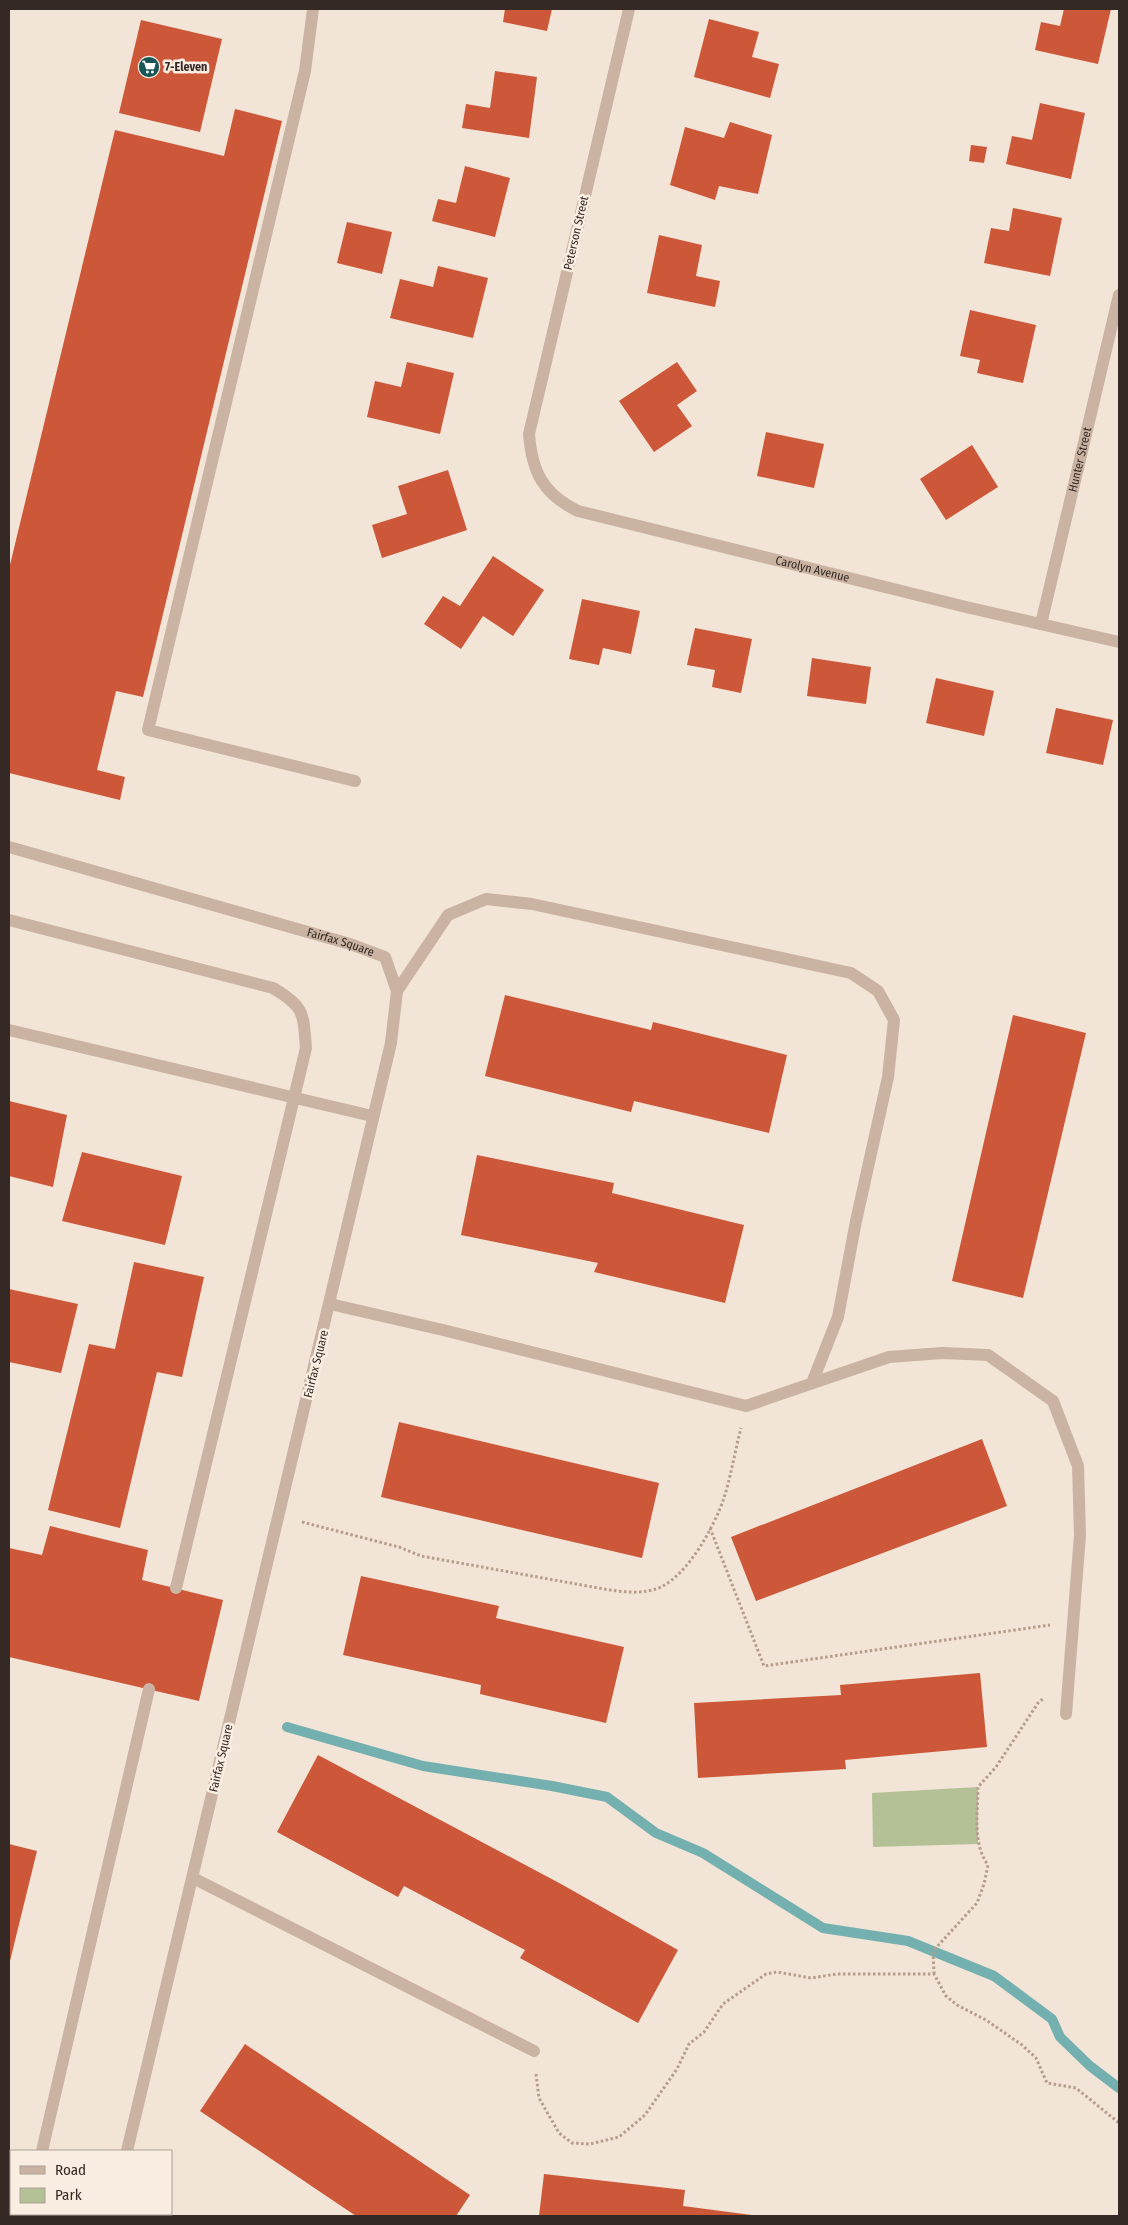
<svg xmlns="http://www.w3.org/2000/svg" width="1128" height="2225" viewBox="0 0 1128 2225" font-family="'Fira Sans Condensed',sans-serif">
	<rect width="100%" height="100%" fill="#f2e4d6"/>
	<path fill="#b4c196" d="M978,1787V1844L873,1847L872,1793Z"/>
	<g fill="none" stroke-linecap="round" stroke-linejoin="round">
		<path stroke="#74b0b0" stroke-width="10" d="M287,1727L423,1766L552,1786L607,1797L656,1833L703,1853L823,1928L908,1941L994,1976L1052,2019L1060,2037L1090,2066L1119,2088"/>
	</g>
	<path fill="#cd5739" d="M505,9H552L547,31L503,22Z
		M1064,9H1111L1098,64L1035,50L1041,22L1060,26Z
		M709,19L759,32L752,57L779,64L770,98L694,77Z
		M141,20L222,39L200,132L119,113Z
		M495,71L537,77L529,138L462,128L466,104L490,108Z
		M1040,103L1085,113L1071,179L1006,164L1012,136L1032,140Z
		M235,109L282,121L143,697L116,691L97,770L125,777L120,800L9,773V569L115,130L224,156Z
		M730,122L772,135L758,194L719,186L715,200L670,185L685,127L724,138Z
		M971,145L987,147L984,163L969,161Z
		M465,166L510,178L495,237L432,221L438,199L456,203Z
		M1013,208L1062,218L1050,276L984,263L991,228L1009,231Z
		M347,222L392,232L382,274L337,263Z
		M659,235L702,245L696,276L720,281L715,307L647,293Z
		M438,266L488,278L473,338L390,318L400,279L433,287Z
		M970,310L1036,325L1023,383L977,373L980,360L960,356Z
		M407,362L454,373L440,434L367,417L375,381L401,387Z
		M677,362L697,391L677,405L692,426L654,452L619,401Z
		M766,432L824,444L814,488L757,476Z
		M972,445L998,487L946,520L920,479Z
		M448,470L467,530L382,558L372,525L407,514L398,486Z
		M493,556L544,590L513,636L483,616L461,649L424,624L443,596L460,606Z
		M582,599L640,611L631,654L603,648L599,665L569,659Z
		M695,628L752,639L741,693L712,687L715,670L687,665Z
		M812,658L871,667L866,704L807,696Z
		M936,678L994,691L984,736L926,723Z
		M1056,708L1113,720L1103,765L1046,753Z
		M505,995L651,1030L653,1022L787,1055L769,1133L634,1101L631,1112L485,1076Z
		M1013,1015L1086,1033L1023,1298L952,1281Z
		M9,1101L67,1115L53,1187L9,1176Z
		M82,1152L182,1176L165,1245L62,1221Z
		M477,1155L614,1183L612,1193L744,1225L725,1303L594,1272L598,1263L461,1235Z
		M134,1262L204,1277L182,1377L157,1372L120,1528L48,1510L89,1344L115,1349Z
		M9,1289L78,1304L61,1373L9,1362Z
		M399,1422L659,1483L642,1558L381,1497Z
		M982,1439L1007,1506L756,1601L731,1537Z
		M50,1526L148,1550L142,1580L223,1600L199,1701L9,1657V1548L42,1555Z
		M361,1576L499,1606L496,1618L624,1647L606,1723L480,1694L481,1685L343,1655Z
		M980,1673L987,1747L845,1760L846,1769L698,1778L694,1703L841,1695L840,1685Z
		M318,1755L561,1884L678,1950L638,2023L520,1958L525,1950L404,1886L398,1897L277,1832Z
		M9,1844L37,1851L9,1965Z
		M245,2044L470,2195L456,2216H356L200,2111Z
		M544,2174L685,2190L683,2206L759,2216H539Z"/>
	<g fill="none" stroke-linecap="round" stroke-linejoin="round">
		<path stroke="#b69c8c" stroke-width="3" stroke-dasharray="2.5 2.5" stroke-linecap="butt" d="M302,1522L399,1547L421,1556L604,1589C623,1592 643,1595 661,1587C689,1573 714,1527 724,1498C731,1476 735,1451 741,1428
			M710,1528L764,1666L1050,1625
			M934,1974L933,1951L977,1903L984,1884L988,1865C972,1843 978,1812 978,1787L996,1767L1038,1703L1044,1698
			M536,2074L539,2098L559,2133L572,2143L590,2144L619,2137L645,2115L677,2069L689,2044L704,2032L723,2004L766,1974L777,1972L811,1978L837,1974H934L946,1996L957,2005L986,2020L1022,2045L1036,2058L1047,2083L1076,2088L1119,2123"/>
		<path stroke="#cab3a2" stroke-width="12" d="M313,9L305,71L148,730L355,781
			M9,920L273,988C305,1007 303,1013 306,1048L176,1588
			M397,991L448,915L486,899L532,904L851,973L878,991L894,1020L888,1077L856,1221L838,1317L812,1383
			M9,1030L372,1116
			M330,1304L443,1330L746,1406L889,1357L942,1353L988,1355L1053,1401L1078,1466L1080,1535L1066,1714
			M193,1878L534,2051
			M42,2151L149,1689
			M26,2216L27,2214"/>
		<g stroke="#cab3a2" stroke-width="12">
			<path id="s1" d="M629,9L529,434C532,472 543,494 578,511L966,607L1119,642"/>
			<path id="s2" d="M1041,624L1119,295"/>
			<path id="s3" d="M9,847L350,944L385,957L397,991L391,1043L127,2151"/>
			<path d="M142,2214L146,2216"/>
			<path d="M117,2216L119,2214"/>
		</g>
	</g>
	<defs>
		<g id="supermarket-disc" transform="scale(1.125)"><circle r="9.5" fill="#185658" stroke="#faeee2"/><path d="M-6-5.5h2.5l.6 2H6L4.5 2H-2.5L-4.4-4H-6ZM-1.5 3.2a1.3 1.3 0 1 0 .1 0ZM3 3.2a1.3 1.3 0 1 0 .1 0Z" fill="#fff"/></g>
	</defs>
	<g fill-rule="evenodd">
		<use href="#supermarket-disc" x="149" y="67"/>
	</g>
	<g text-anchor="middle" stroke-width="5" stroke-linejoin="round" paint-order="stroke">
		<g font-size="12" font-weight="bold" fill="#342925" stroke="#faeee2" text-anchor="start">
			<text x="165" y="71">7-Eleven</text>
		</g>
		<g font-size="12" fill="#342925" stroke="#faeee2">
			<text transform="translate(576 233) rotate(-77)" y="4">Peterson Street</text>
			<text dy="4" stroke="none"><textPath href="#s2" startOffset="169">Hunter Street</textPath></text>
			<text dy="4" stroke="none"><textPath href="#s1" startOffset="775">Carolyn Avenue</textPath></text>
			<text dy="4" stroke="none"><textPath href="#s3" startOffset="345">Fairfax Square</textPath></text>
			<text transform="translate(316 1364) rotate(-76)" y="4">Fairfax Square</text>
			<text transform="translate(221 1758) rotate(-77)" y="4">Fairfax Square</text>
		</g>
	</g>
	<rect width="1128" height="2225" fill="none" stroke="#342925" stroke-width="20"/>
	<rect x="10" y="2150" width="162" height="65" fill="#faeee2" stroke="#ab9f96"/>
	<rect x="20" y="2166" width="25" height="8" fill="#cab3a2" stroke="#ab9f96"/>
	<text x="55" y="2175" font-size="15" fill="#342925">Road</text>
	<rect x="20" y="2188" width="25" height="15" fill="#b4c196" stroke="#ab9f96"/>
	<text x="55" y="2200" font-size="15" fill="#342925">Park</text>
</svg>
